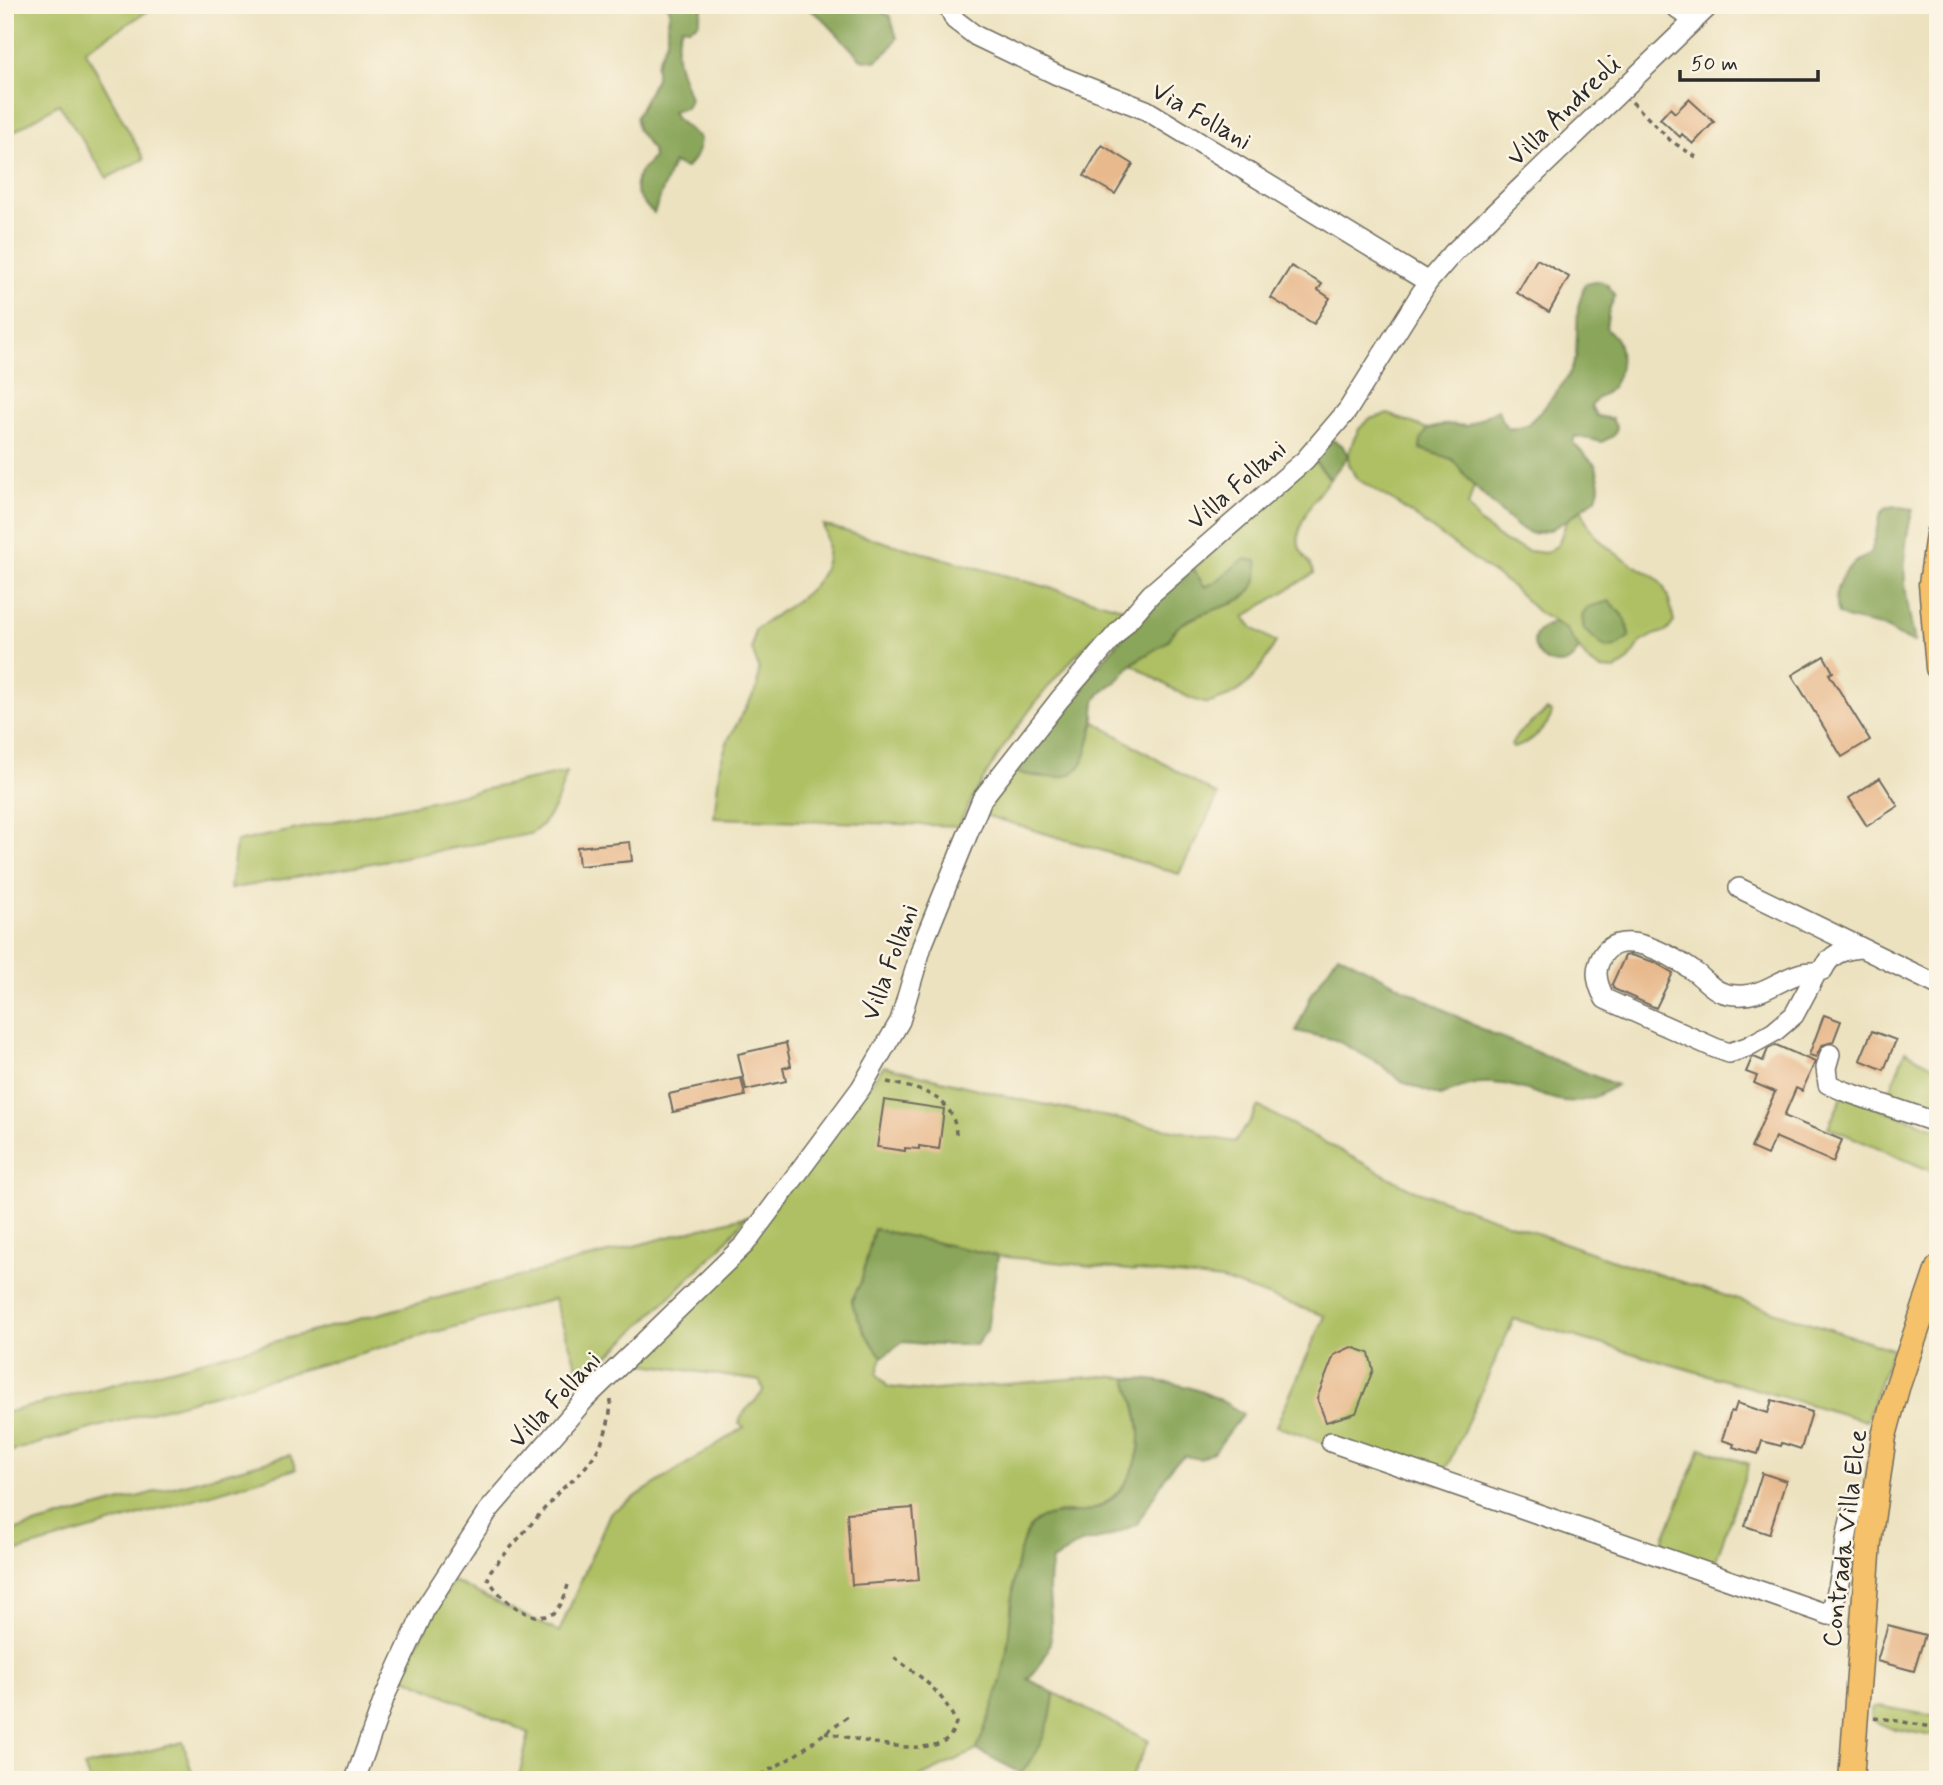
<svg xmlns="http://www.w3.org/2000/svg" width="1943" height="1785" viewBox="0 0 1943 1785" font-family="Mynerve,sans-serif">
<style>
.green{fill:#aec064;stroke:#6c7648;stroke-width:2}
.forest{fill:#8aa65a;stroke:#5a6842;stroke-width:2}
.building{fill:#e8b98d}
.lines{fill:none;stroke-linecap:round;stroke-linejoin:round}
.minor-casing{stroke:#6f6b5f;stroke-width:22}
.major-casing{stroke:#6f6b5f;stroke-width:27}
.path{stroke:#6f6b5f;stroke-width:3.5;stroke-dasharray:5 5;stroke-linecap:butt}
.minor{stroke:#fff;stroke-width:19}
.major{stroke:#f5c16b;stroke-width:24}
.labels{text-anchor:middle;stroke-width:5;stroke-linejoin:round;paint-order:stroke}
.street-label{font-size:26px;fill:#2b2b2b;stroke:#fcf5e5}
</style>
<rect width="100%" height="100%" fill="#fcf5e5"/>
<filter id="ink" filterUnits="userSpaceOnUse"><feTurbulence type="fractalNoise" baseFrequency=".0143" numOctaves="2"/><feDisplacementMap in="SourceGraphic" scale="14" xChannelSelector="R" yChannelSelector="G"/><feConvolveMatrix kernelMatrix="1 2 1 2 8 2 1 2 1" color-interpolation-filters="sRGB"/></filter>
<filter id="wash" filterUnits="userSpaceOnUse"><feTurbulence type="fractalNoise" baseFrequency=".00686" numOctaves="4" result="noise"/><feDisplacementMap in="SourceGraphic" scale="28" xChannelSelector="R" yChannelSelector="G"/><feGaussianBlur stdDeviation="1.57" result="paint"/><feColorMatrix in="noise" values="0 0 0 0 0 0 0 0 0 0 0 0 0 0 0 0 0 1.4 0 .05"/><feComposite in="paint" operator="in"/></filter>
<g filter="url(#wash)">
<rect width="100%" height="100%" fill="#ece2c0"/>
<path class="green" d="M5,5H158L85,50L144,159L107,178L59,104L5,137Z
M1388,414L1428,429L1421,439L1429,452L1452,459L1474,486L1468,506L1481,524L1505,542L1529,551L1545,553L1558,545L1567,520L1582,510C1589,535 1610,551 1632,564C1643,571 1655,574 1663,586C1669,596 1672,610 1674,622L1667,631L1656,634L1640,643L1628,661L1616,670L1600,669L1588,661L1565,628L1539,613L1511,586L1399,505L1356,478L1349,464L1348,456L1353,441L1359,429L1369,419Z
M1314,460L1330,479C1316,495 1292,528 1300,549C1304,558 1311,563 1314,573L1244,617L1253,628L1276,642C1262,666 1249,691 1221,699C1216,701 1210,704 1205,703C1186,700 1149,674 1132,664L1168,641L1178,626L1210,610L1235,603L1232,568L1221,580L1205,587L1193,569Z
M823,525L1126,609C1057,665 997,747 958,826L714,818L720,764L728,740L757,688L759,669L752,649L755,630C793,600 843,584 823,525Z
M1547,710L1552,713C1548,728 1528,745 1513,748L1511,745L1518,734Z
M1095,722L1218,796L1179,874L981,814L1014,772L1040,777L1083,762Z
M567,772C559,797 553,820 530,834L230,889L236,842Z
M1905,1051L1938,1069V1114L1887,1099Z
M884,1066L1022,1100L1234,1142L1249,1123L1258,1106L1409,1188L1598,1255L1892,1349L1866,1421L1514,1319L1439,1485L1276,1426L1325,1316L1222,1280L998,1256L874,1229L861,1282L851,1302L873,1345L882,1357L877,1374L888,1387L924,1391L1103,1376L1127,1378C1132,1396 1140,1417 1140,1436C1140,1469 1120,1499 1089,1511C1080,1514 1071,1511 1062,1512C1050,1514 1036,1528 1025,1534C1015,1575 1012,1616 1006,1657C1001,1689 988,1719 977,1750L914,1780H518L529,1733L401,1676L422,1634L453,1581L559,1632L610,1513L744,1427L739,1424C741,1409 756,1404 763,1391L760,1381L631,1362L720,1274Z
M1843,1095L1938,1129V1174L1828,1127Z
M747,1216L721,1247L582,1382L554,1299L5,1453V1413Z
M1701,1448L1749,1464L1713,1569L1659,1550Z
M290,1455L296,1469L5,1555V1533Z
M1054,1693L1149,1741L1130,1780H1035L1021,1773C1039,1751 1052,1721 1054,1693Z
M1885,1707L1938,1717V1737L1890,1728L1872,1720L1871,1712L1874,1708Z
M183,1742L194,1780H89L84,1767Z"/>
<path class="forest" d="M667,5H703L698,24L689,28L682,27C669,56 682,71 690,99L686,108L672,111L676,119L699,137C701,151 695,159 686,168L673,163L654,213C640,202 628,187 642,170C646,165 650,162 653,157L652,150L637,129L636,117L656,78V65L667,40V26L670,11Z
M803,5H870L890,16L897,38L889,50L876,61L861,59L822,18Z
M1599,281L1607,284L1615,296L1609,310L1606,327C1609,331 1614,335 1617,340C1623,353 1621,378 1611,388C1603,397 1597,395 1591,407L1597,416L1612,419L1617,429L1613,436L1602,442L1575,436L1573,443L1596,466L1600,484L1596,498L1567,520L1550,530L1532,534L1518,527L1503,514L1474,486L1452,459L1420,449L1421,440L1428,429L1447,424L1467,426L1498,409L1501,419L1508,429L1527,425L1544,408L1568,377L1576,358L1578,307L1585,284Z
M1332,440L1342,445L1348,456L1330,479L1314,460Z
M1895,506L1913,509C1899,559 1904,592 1915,642C1903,640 1899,634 1888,629C1872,621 1853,624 1838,614C1832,597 1838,576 1853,564C1859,559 1867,558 1871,551C1878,537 1875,520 1885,508Z
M1245,559L1257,561C1264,611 1208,603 1179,626C1174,630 1171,638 1166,642C1156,650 1144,655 1134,662C1128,667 1125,673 1120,678C1111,686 1102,689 1096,699C1092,709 1096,716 1093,725C1090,736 1088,751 1083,761C1072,786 1034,776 1014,772L1088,677L1133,625L1193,569L1205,587C1223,579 1229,569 1245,559Z
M1609,601C1620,612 1630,621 1629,637L1615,647L1606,648L1584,630L1582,616L1588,607Z
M1553,622L1565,628L1579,648C1566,682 1521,655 1538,631C1541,628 1548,625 1553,622Z
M1338,954L1483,1030L1616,1085C1563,1122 1545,1086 1492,1083C1473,1081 1457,1089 1440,1096L1402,1082L1382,1065L1336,1040L1296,1031L1312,993Z
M874,1229L998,1256L987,1330L976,1345H936L903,1342L882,1357L865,1333L851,1302L861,1282Z
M1127,1378C1173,1381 1204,1387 1243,1414L1215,1451L1200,1459L1185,1456L1172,1466L1137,1524L1108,1537L1081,1543L1052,1561C1040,1610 1070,1638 1028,1679L1054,1693C1052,1722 1040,1750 1021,1773L977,1750C988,1720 1000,1690 1006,1658C1012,1619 1010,1573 1025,1536C1036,1509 1062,1516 1085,1512C1118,1506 1141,1467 1140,1435C1140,1416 1132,1396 1127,1378Z"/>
<g id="blocks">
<path class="building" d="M1689,99L1714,122L1693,144L1682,134L1680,137L1660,119L1670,108L1675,113Z
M1102,145L1133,164L1115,194L1084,176Z
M1537,259L1569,277L1549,312L1517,293Z
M1291,266L1322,284L1318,290L1330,298L1314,324L1271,298Z
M1824,656L1833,672L1829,674L1870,740L1842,757L1792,675Z
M1880,778L1898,806L1867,826L1849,798Z
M630,842L632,861L579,866L577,847Z
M1630,955L1654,962L1673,973L1656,1008L1614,989L1612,984L1625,956Z
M1824,1015L1841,1021L1833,1042L1822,1045L1816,1057L1809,1055Z
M1872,1031L1896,1040L1884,1070L1860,1060Z
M786,1043L791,1066L783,1068L786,1081L746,1090L738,1054Z
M1776,1045L1815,1062L1802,1091L1796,1088L1784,1116L1842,1140L1833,1162L1775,1137L1767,1155L1751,1148L1775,1092L1754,1083L1757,1076L1746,1072L1752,1058L1754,1057L1763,1061L1768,1049Z
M741,1078L745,1096L673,1112L669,1094Z
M884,1100L944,1109L939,1149L919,1146V1149L905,1148V1151L877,1147Z
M1351,1347L1369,1353L1373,1370L1356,1413L1326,1422L1317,1398L1334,1355Z
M1772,1400L1812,1412L1801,1449L1782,1443L1781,1446L1762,1441L1758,1454L1733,1447L1734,1444L1722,1440L1731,1411L1734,1412L1737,1403L1768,1413Z
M1762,1473L1786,1481L1769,1534L1745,1526Z
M913,1508L919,1580L852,1585L847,1513Z
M1888,1625L1925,1635L1914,1671L1877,1661Z"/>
</g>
</g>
<g filter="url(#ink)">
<use href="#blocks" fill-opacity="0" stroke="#6f6b5f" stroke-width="2"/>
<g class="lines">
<g class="minor-casing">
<path id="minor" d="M948,5L955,20L976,36L1057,75L1146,110L1428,282
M1673,5L1694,21
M1739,888L1938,985
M1817,972L1794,1015L1774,1032L1747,1047L1729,1053L1715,1048L1605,999C1599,988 1594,975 1599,963C1614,920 1673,956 1696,973C1704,979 1712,989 1721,992C1726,994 1733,995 1737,995C1762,997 1779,979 1802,973C1809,971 1816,973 1823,970C1831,953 1843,950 1860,948
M1830,1054L1826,1068L1828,1084L1844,1091L1938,1123
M1331,1442L1829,1615C1845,1578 1842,1540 1855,1502L1874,1494
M355,1780L385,1696L426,1607L488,1511L585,1399L745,1244L861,1088L900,1021L922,946L982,799L1060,699L1151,594L1305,460L1347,411L1428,282L1453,253L1710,5"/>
</g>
<g class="major-casing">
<path id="major" d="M1938,534L1931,584L1938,668
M1851,1780L1869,1542L1884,1436L1897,1388L1938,1268"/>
</g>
<path class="path" d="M1632,102L1671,141L1696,157
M887,1082C919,1089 955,1095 956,1135
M568,1585C565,1594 563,1604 556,1611C535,1630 497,1596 488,1578L491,1570C513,1545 535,1520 556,1495C563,1487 573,1481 580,1473C600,1452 610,1429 611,1400
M1874,1717L1938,1728
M825,1732C852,1738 926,1759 948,1738C952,1735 954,1727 956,1723C942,1690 921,1677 893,1657
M752,1780L794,1756L848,1716"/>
<use href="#minor" class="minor"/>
<use href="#major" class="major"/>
</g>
</g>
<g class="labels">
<g class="street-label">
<text transform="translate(1563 110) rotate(-44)" y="9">Villa Andreoli</text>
<text transform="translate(1202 115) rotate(30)" y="9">Via Follani</text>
<text transform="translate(1236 484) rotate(-41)" y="9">Villa Follani</text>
<text transform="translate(889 962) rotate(-70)" y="9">Villa Follani</text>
<text transform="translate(554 1399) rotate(-47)" y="9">Villa Follani</text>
<text transform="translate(1844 1538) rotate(-83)" y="9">Contrada Villa Elce</text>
</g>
</g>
<rect width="1943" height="1785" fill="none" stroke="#fcf5e5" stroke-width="28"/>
<path d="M1680 70v10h138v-10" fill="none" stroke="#2b2b2b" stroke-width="3.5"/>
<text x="1691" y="70" font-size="21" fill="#2b2b2b" stroke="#fcf5e5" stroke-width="5" paint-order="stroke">50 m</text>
</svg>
